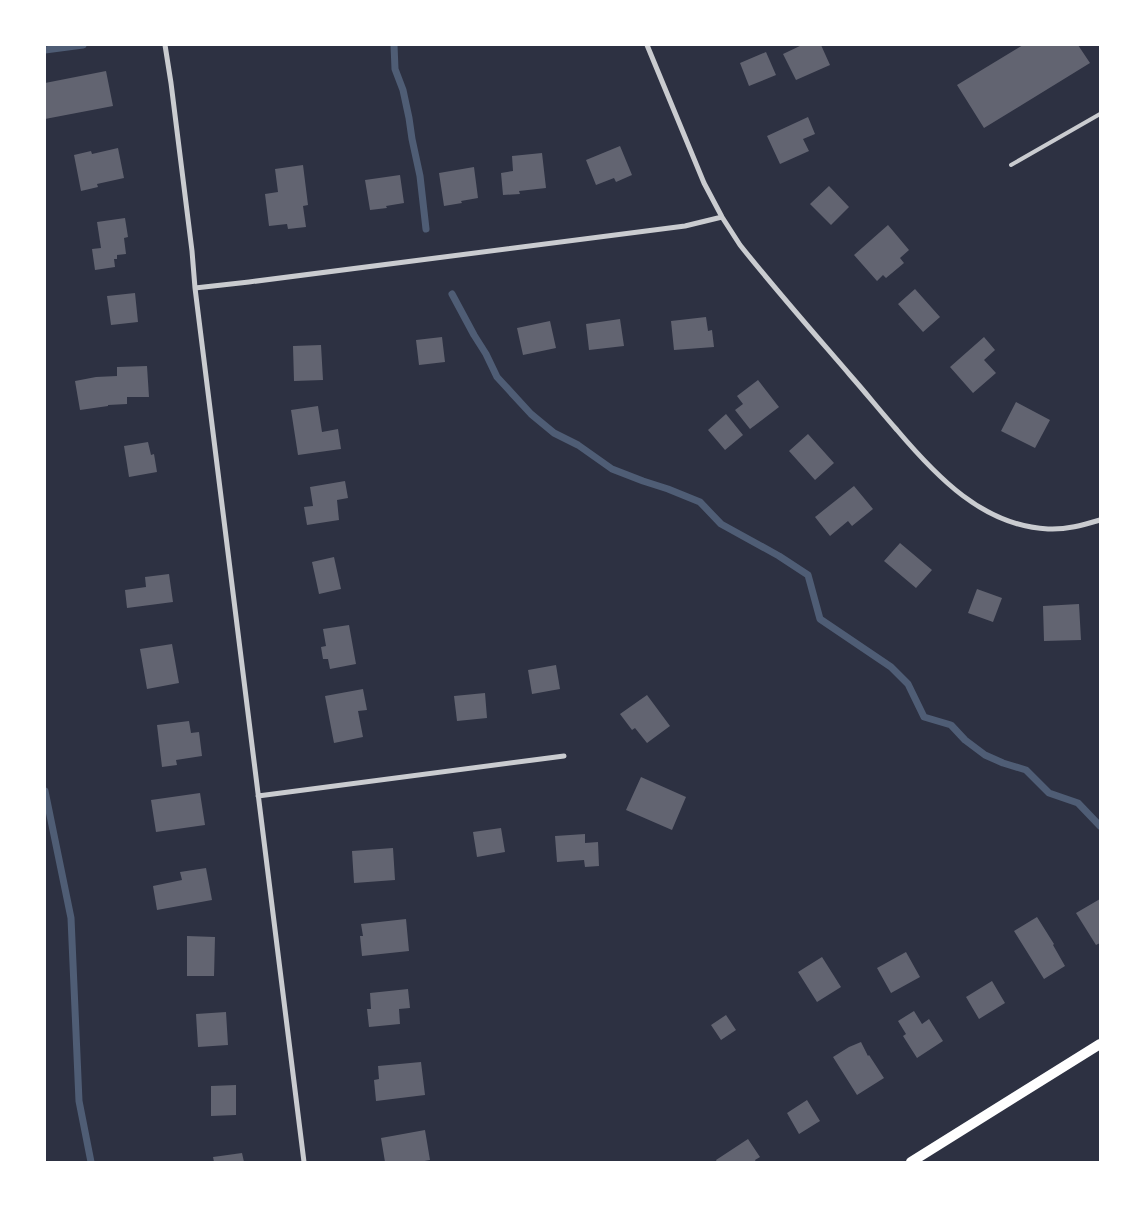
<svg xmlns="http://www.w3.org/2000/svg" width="1145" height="1207" viewBox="0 0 1145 1207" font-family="Merriweather,serif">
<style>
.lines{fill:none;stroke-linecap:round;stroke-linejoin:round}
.stream{stroke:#4f5d75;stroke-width:7}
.building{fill:#626471}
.service{stroke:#caccd0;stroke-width:4}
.minor{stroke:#caccd0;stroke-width:5}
.secondary{stroke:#fff;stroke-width:10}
</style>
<rect width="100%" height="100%" fill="#2d3142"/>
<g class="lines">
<path class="stream" d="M394,45L395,69L403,90L409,118L412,139L420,176L426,229
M45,50L83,45
M452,294L474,335L486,354L497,377L531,414L554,433L578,445L612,469L643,481L668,489L700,502L721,524L779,556L808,575L820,619L891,667L908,684L924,717L951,725L965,740L985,755L1003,763L1026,770L1049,793L1078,803L1100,826
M45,791L71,918L79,1101L91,1162"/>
</g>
<path class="building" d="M802,45H821L830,65L796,80L783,54Z
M1023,45H1078L1090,63L984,128L957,85Z
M766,52L776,75L749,86L740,63Z
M106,71L113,106L45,119V83Z
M808,117L815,134L803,139L809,151L780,164L767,136Z
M620,146L632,175L616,182L614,178L596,185L586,160Z
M118,148L124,178L97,184L98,187L81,191L74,155L91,151L92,154Z
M542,153L546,188L519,191L520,194L503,195L501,173L513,171L512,156Z
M303,165L308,205L303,206L306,227L288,229L287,224L269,226L265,194L278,192L275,169Z
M474,167L478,198L461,201L462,203L444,206L439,173Z
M400,175L404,203L386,206L387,208L370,210L365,180Z
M829,186L849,207L831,225L810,204Z
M125,218L128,237L124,238L126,254L117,255V259H114L115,267L95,270L92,249L101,248L97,222Z
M888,225L909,250L900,258L904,263L886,278L883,275L877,281L854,255Z
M915,289L940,317L923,332L898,304Z
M135,293L138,322L111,325L107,296Z
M706,317L708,331L712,330L714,347L674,350L671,321Z
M620,319L624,346L589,350L586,324Z
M550,321L556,348L523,355L517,328Z
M442,337L445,362L419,365L416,340Z
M984,337L995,350L984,360L996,373L973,393L950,367Z
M321,345L323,380L294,381L293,346Z
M147,366L149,397H127V404L108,405V406L80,410L75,381L96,377L117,376V367Z
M758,380L779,407L750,429L735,410L743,404L737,396Z
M1016,402L1050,420L1035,448L1001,431Z
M318,406L322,432L338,429L341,449L298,455L291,410Z
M726,414L743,435L725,450L708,430Z
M808,434L834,463L815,480L789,451Z
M148,442L151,455L154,454L157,472L129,477L124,446Z
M345,481L348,498L337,500L339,520L307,525L304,507L313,506L310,487Z
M854,486L873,509L852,526L848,521L830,536L815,517Z
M900,543L932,570L916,588L884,561Z
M334,557L341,589L319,594L312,562Z
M169,574L173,602L127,608L125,590L146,587L145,577Z
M977,589L1002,598L993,622L968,613Z
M1079,604L1081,640L1044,641L1043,606Z
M349,625L356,664L330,669L328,659H323L321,647L326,646L323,629Z
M172,644L179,683L147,689L140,649Z
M556,665L560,689L532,694L528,670Z
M363,689L367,710L358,711L363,737L334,743L325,696Z
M485,693L487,718L457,721L454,696Z
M647,695L670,726L647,743L635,728L632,730L620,714Z
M189,721L191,733L199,732L202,756L176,760L177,765L162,767L157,725Z
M641,777L686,797L672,830L626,810Z
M200,793L205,825L156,832L151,800Z
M501,828L505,852L477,857L473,832Z
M585,834V843L598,842L599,866L585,867L584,860L557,862L555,836Z
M393,848L395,880L354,883L352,851Z
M206,868L212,900L157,910L153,886L182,880L180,872Z
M1100,899V943L1096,945L1076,913Z
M1037,917L1054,944L1053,945L1065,966L1044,979L1014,931Z
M406,919L409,951L362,956L360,936H363L361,924Z
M187,936L215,937L214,976H187Z
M906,952L920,977L891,993L877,968Z
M822,957L841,987L817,1002L798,972Z
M992,981L1005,1003L979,1019L966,997Z
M408,989L410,1008L399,1009L400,1024L369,1027L367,1009H371L370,993Z
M914,1011L922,1024L929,1019L943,1041L917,1058L903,1036L906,1034L898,1021Z
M226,1012L228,1045L198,1047L196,1014Z
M726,1015L736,1030L721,1040L711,1025Z
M861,1042L868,1056L869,1055L884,1078L857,1095L833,1057L849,1047Z
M421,1062L425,1095L376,1101L374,1080L379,1079L378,1066Z
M236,1085V1115L211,1116V1086Z
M807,1100L820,1121L799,1134L787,1113Z
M425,1130L430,1160L419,1162H385L381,1138Z
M748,1139L760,1157L755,1160L756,1162H717L716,1160Z
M242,1153L244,1162H214L213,1157Z"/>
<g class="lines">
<path class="service" d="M1011,165L1100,114"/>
<path class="minor" d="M165,45L171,83L192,251L195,288L304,1162
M647,45L704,183L722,217L740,245C775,289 813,332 850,375C866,393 881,412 897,430C936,476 983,526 1048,529C1066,530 1083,525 1100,520
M195,288L249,282L685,226L722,217
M258,796L564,756"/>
<path class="secondary" d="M911,1162L1100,1044"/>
</g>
<rect width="1145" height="1207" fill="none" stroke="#ffffff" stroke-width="92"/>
</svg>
